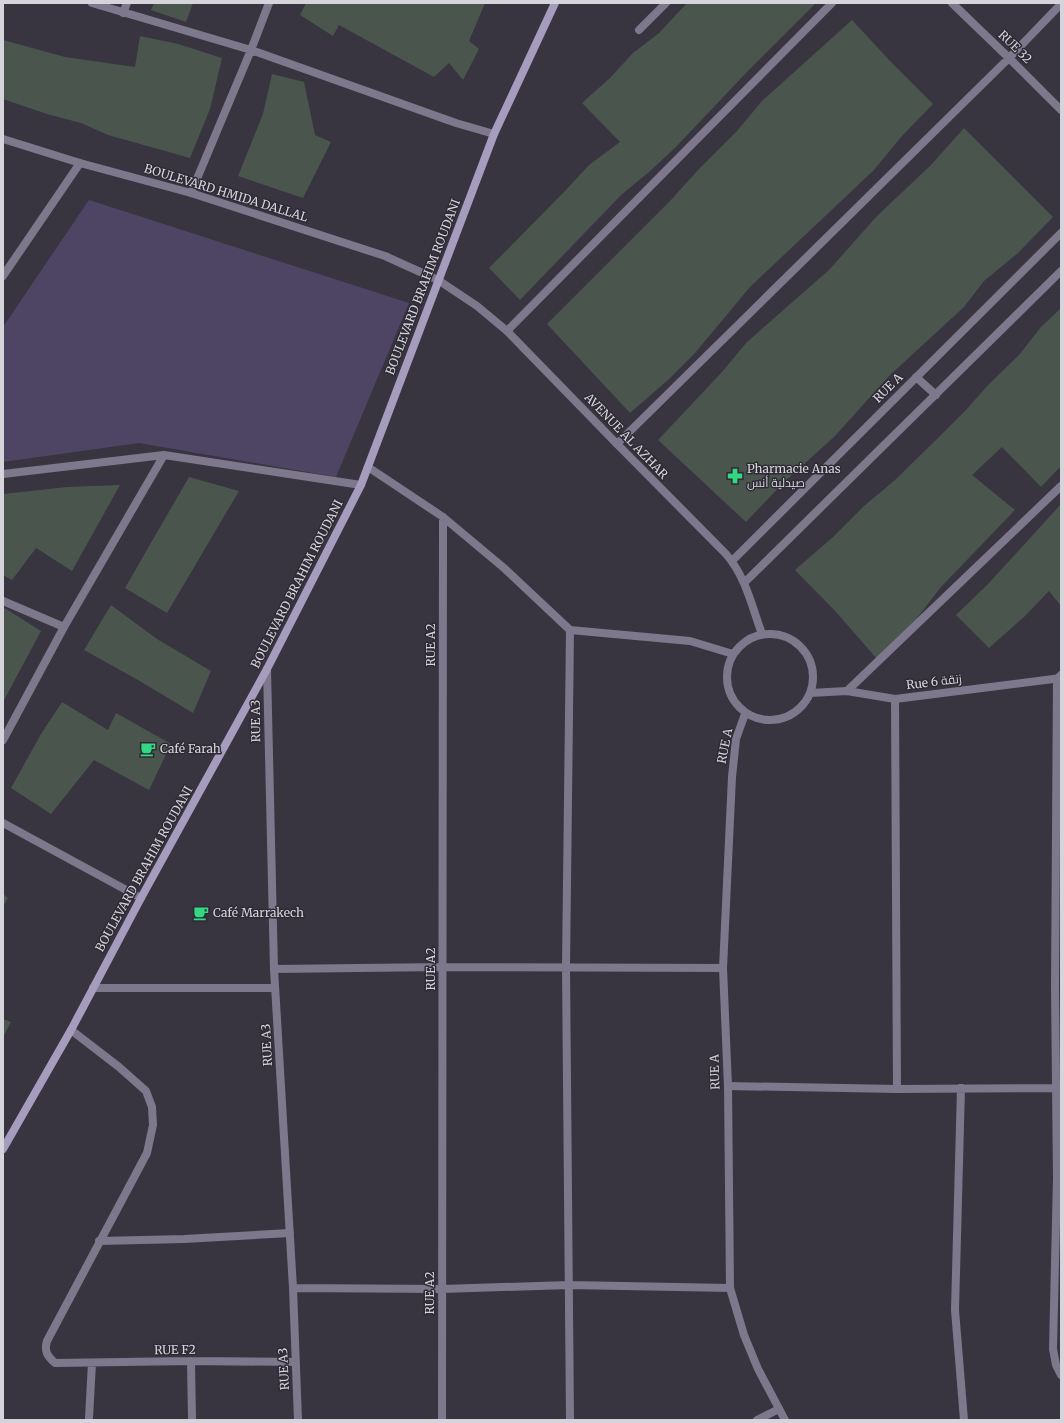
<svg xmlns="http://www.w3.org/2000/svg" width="1064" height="1423" viewBox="0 0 1064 1423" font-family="Merriweather,Cairo,serif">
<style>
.green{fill:#4e4565}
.building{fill:#4a554d}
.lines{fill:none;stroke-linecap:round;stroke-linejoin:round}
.minor{stroke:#7e788d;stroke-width:8}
.tertiary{stroke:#7e788d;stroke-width:8}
.secondary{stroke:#a69dbe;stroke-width:8}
.labels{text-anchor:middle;stroke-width:3;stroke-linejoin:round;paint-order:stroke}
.street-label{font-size:12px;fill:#d6d4db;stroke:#2e2b36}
.poi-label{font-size:12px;fill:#d6d4db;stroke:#2e2b36;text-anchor:start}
</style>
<rect width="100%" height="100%" fill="#383540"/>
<path class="green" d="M89,200L409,303L336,477L139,443L3,462V327Z"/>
<path class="building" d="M154,3H193L186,22L151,10Z
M306,3H485L469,41L479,49L463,80L449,63L434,77L339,25L333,36L300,15Z
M687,3H816L746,73L675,148L649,172L621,195L520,300L489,268L565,191L589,165L620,142L582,103L610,78L633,53L659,33Z
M852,20L891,62L933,104L901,137L874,170L750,287L695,353L668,380L630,413L547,324L670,201L699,169L737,131L762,101Z
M140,36L178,44L222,58L210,109L190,158L108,135L81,123L47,114L3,99V40L65,57L135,67Z
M272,74L304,82L315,135L331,142L303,198L238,176L263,114Z
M964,128L1053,217L1018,253L984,281L964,307L889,376L835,436L783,483L746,522L658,440L722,372L747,342L829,270L877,216L931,165Z
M1061,308V466L1041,487L1002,447L972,475L1015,510L941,587L914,622L877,659L837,613L795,570L833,537L864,506L895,480L937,439L966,410L988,385L1019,355L1041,327Z
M189,477L239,491L167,613L125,588Z
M120,485L72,571L36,548L12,580L3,575V494L67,487Z
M1061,504V606L1049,591L1024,617L989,648L956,615L989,583Z
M111,605L157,639L211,671L193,713L138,680L84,650Z
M3,607L41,631L3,702Z
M62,702L108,730L116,713L171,744L149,790L94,760L51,814L11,788L41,734Z
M3,894L8,898L3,906Z
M3,1019L11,1022L3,1037Z"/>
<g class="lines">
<path class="minor" d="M92,3L251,50L456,123L494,134
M952,3L1009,58L1061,110
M123,13L127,3
M639,30L666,3
M191,193L251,50L269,3
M3,276L80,163
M507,331L832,3
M617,444L1009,58L1061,4
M368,467L443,517L504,568L570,630L690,641L733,654
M3,474L164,455L361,485
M3,601L64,627
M570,630L566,967L570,1420
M267,669L274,969L293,1288L298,1420
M1061,675L1057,679L1055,987L1057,1178H1061
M847,691L1061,486
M895,699L897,1089
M3,740L64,627L164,455
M3,823L141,898
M274,969L443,967L723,968
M93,988H275
M71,1030L119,1067L146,1091L152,1107L153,1125L147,1153L47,1341C44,1351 47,1356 55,1363L191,1361L295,1362
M728,1086L897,1089L1057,1088
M961,1088L955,1310L964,1420
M1057,1178L1053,1349L1056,1365L1061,1375
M99,1241L184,1239L290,1233
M293,1288L442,1289L569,1285L730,1288
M191,1361L192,1420
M89,1418L92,1363
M442,1420L443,517
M757,1420L779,1409"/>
<path class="tertiary" d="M3,139L80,163L191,193L385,256L438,280L477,306L507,331L617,444L726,554C746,577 752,607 762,634
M916,377L936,395
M732,561L1061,233
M744,583L1061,271
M727 677a43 43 0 1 1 86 0a43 43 0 1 1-86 0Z
M810,693L847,691L895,699L1061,678
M745,714L736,739L732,777L723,968L728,1086L730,1288L744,1335L758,1369L785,1420"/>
<path class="secondary" d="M3,1149L71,1030L141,898L267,669L361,485L494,134L555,3"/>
</g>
<defs>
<g id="pharmacy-bare" transform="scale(1.2)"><path d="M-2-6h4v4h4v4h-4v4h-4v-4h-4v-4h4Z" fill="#33d882" stroke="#2e2b36" stroke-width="2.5" paint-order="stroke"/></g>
<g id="cafe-bare" transform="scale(1.2)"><path d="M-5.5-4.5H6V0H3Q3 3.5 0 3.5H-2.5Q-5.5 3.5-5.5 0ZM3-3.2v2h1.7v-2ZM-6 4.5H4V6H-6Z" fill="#33d882" stroke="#2e2b36" stroke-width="2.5" paint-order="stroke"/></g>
</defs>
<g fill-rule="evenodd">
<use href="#pharmacy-bare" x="735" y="476"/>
<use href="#cafe-bare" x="148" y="749"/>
<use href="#cafe-bare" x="201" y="913"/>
</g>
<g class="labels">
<g class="street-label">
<text transform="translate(1015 47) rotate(44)" y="4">RUE 32</text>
<text transform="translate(226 193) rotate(17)" y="4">BOULEVARD HMIDA DALLAL</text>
<text transform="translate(423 287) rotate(-69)" y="4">BOULEVARD BRAHIM ROUDANI</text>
<text transform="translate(888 388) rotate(-45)" y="4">RUE A</text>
<text transform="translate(626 436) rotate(46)" y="4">AVENUE AL AZHAR</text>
<text transform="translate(297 584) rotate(-63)" y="4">BOULEVARD BRAHIM ROUDANI</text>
<text transform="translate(431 645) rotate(-90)" y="4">RUE A2</text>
<text transform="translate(934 682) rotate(-7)" y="4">Rue 6 زنقة</text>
<text transform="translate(256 721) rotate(-91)" y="4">RUE A3</text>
<text transform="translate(725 746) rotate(-79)" y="4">RUE A</text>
<text transform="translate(144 869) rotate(-61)" y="4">BOULEVARD BRAHIM ROUDANI</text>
<text transform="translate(431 969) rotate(-90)" y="4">RUE A2</text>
<text transform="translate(267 1045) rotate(-93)" y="4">RUE A3</text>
<text transform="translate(715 1072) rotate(-92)" y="4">RUE A</text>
<text transform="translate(430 1293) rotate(-90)" y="4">RUE A2</text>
<text transform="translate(175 1350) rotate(-1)" y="4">RUE F2</text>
<text transform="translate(284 1369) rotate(-93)" y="4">RUE A3</text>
</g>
<g class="poi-label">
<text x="747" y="473">Pharmacie Anas<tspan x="747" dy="14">صيدلية أنس</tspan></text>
<text x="160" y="753">Café Farah</text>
<text x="213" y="917">Café Marrakech</text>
</g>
</g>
<rect width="1064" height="1423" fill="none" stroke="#d6d4db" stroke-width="8"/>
</svg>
